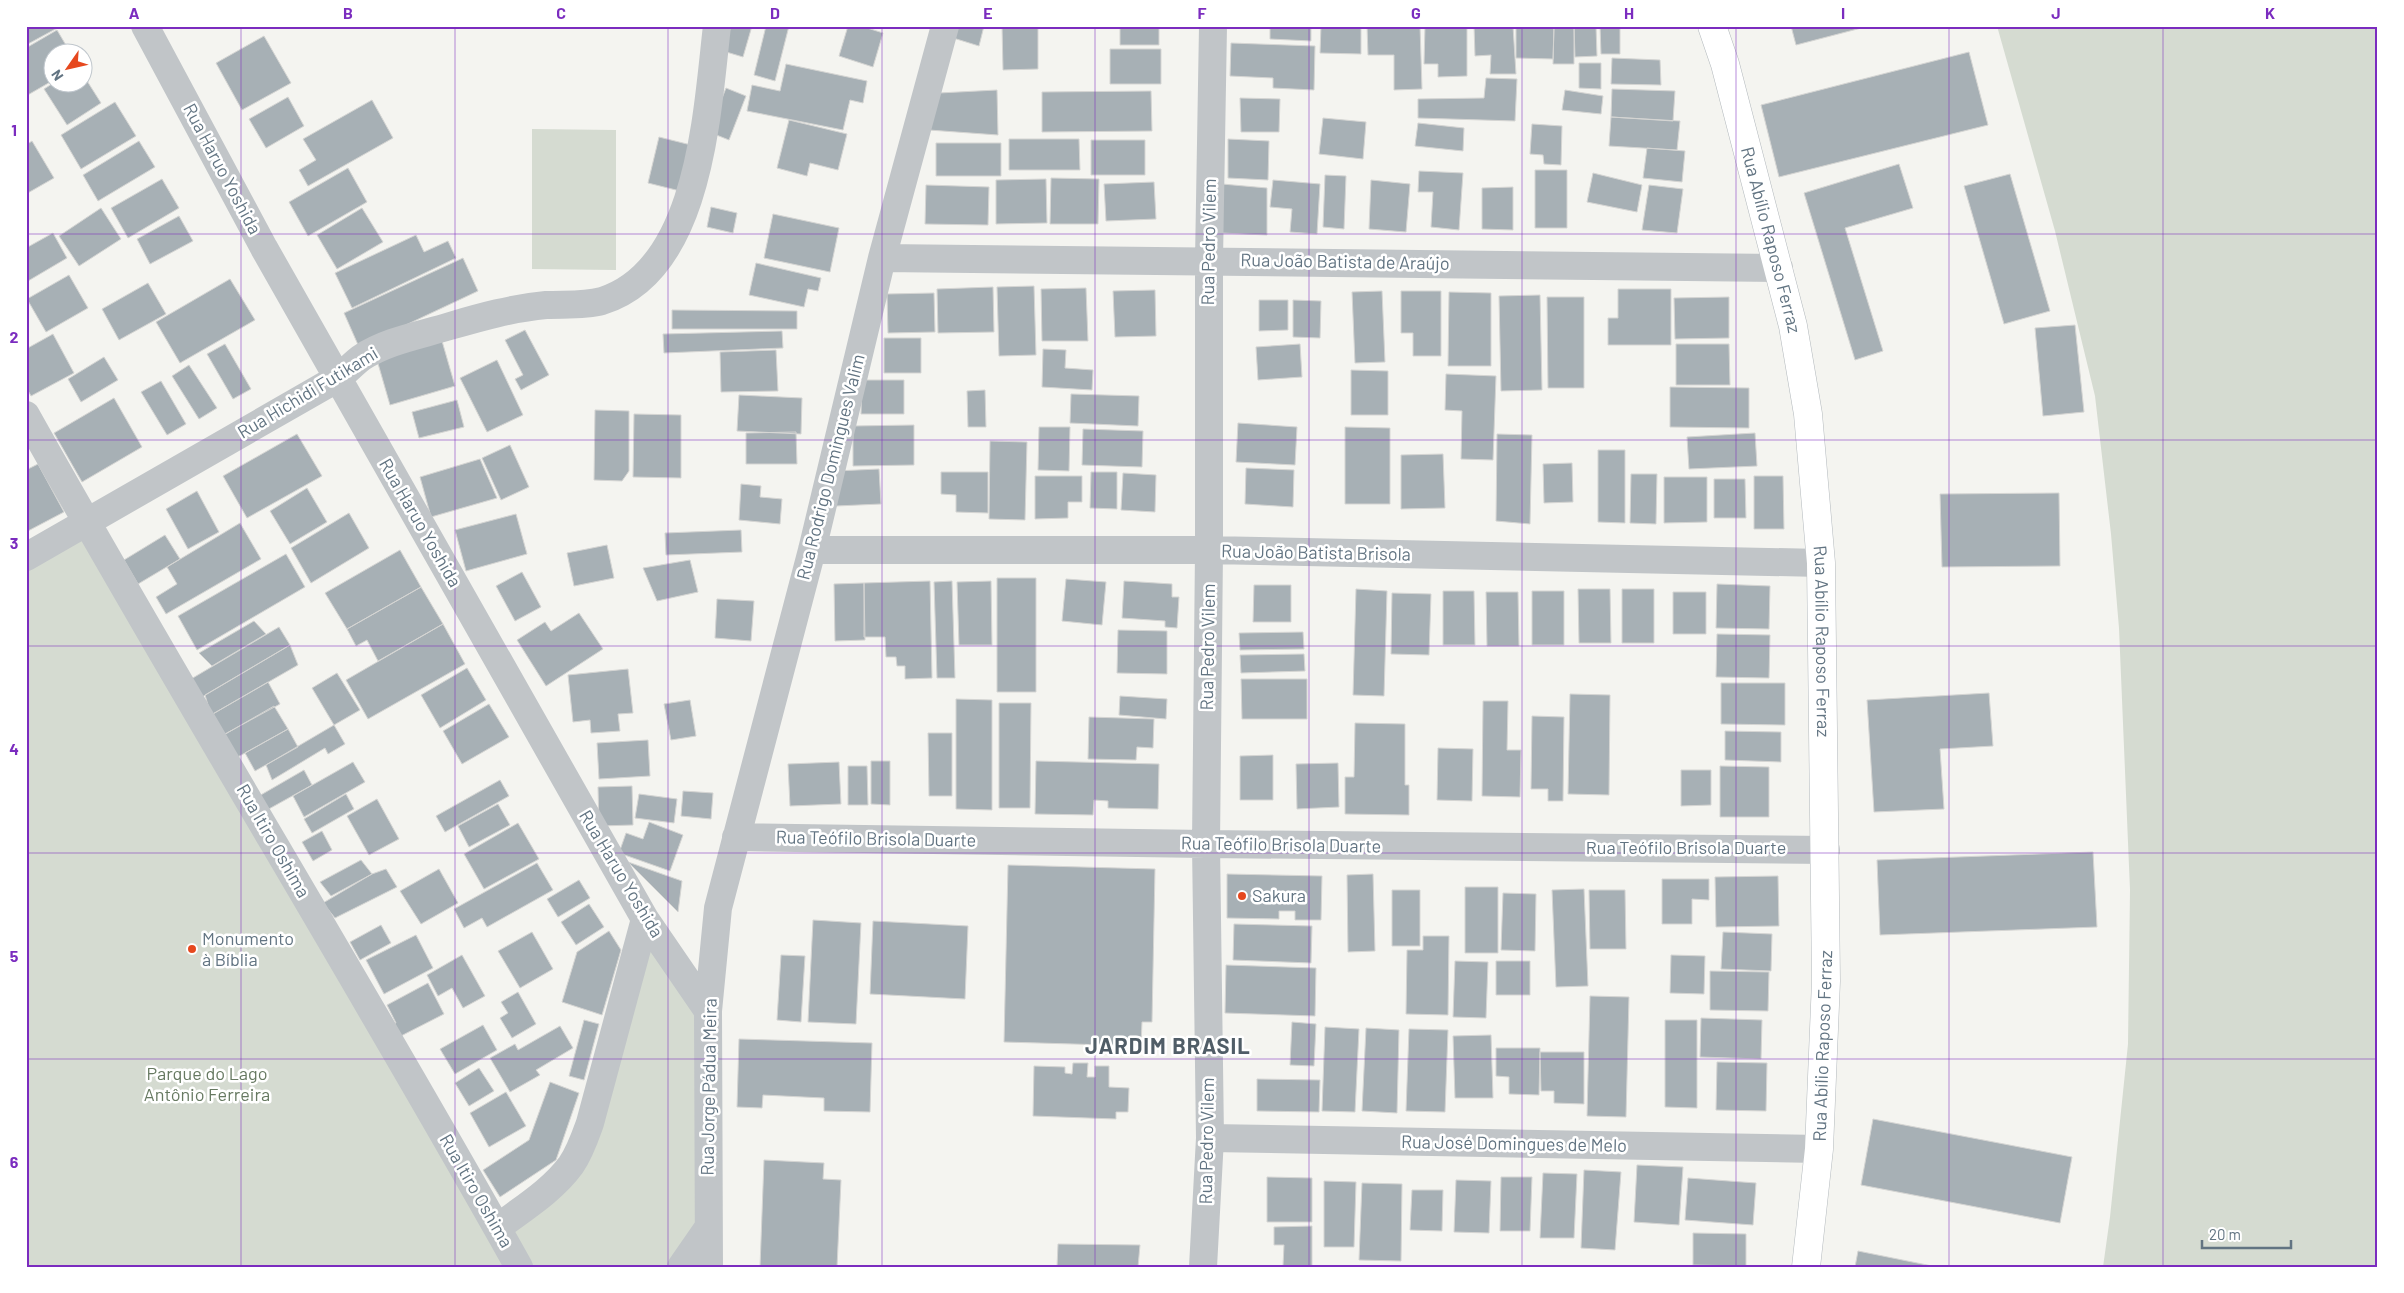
<svg xmlns="http://www.w3.org/2000/svg" width="2404" height="1293" viewBox="0 0 2404 1293" font-family="Barlow,sans-serif">
<style>
.green{fill:#d5dbd1}
.building{fill:#a7b0b5;stroke:#d5d5d3}
.lines{fill:none;stroke-linecap:round;stroke-linejoin:round}
.secondary-casing{stroke:#b3b9bd;stroke-width:29}
.street{stroke:#c1c5c8;stroke-width:28}
.secondary{stroke:#fff;stroke-width:28}
.grid{fill:none;stroke:#7b2cbf;stroke-width:1;stroke-opacity:0.55}
.poi-dot{fill:#e6481e;stroke:#fff;stroke-width:2}
.labels{text-anchor:middle;stroke-width:5;stroke-linejoin:round;paint-order:stroke}
.street-label{font-size:18px;fill:#627482;stroke:#fff}
.poi-label{font-size:18px;fill:#627482;stroke:#fff;text-anchor:start}
.park-label{font-size:18px;fill:#667961;stroke:#fff}
.district-label{font-size:22px;font-weight:bold;letter-spacing:1px;fill:#505d67;stroke:#fff}
.neatline{fill:none;stroke:#7b2cbf;stroke-width:2}
.grid-label{font-size:16px;text-anchor:middle;font-weight:bold;fill:#7b2cbf}
</style>
<rect width="100%" height="100%" fill="#f4f4f0"/>
<path class="green" d="M1997,26H2378V1267H2103L2110,1217L2128,1044L2130,890L2119,628L2111,534L2095,396L2055,231Z
M532,129L616,130V270L532,269Z
M92,532L523,1267H26V568Z
M647,929L708,1011L705,1215L677,1267H526L502,1225L556,1184Z"/>
<path class="building" d="M26,26H61L26,45Z
M731,26H752L743,57L723,51Z
M766,26H789L775,81L754,75Z
M848,26H861L883,33L873,67L839,56Z
M953,26H984L979,46L950,37Z
M1002,26H1038V69L1003,70Z
M1120,26H1159V45H1120Z
M1270,26H1311V41L1270,39Z
M1321,26H1361V54L1320,53Z
M1367,26H1420L1422,89L1394,90V55H1368Z
M1425,26H1467V76L1438,77V64H1424Z
M1474,26H1513L1516,74H1490L1491,55L1475,56Z
M1516,26H1554L1553,59L1516,58Z
M1554,26H1574V64H1553Z
M1574,26H1596L1597,56L1575,57Z
M1600,26H1620V54H1601Z
M1791,26H1869L1796,45Z
M57,30L70,52H52V81L26,96V48Z
M264,36L291,83L242,110L216,63Z
M1231,43L1315,46L1314,90L1273,88V78L1230,76Z
M1110,49H1161V84H1110Z
M1969,52L1988,125L1779,177L1761,105Z
M1612,58L1660,60L1661,85L1611,84Z
M1579,63H1601V89L1579,88Z
M786,64L867,81L863,103L850,100L843,130L747,111L752,85L780,91Z
M82,73L101,103L67,125L44,89L55,82H82Z
M1486,78L1517,79L1515,121L1418,118V99L1484,98Z
M726,88L746,96L729,140L709,132Z
M1612,89L1675,91L1673,121L1611,117Z
M997,90L998,135L929,130L939,93Z
M1565,90L1603,96L1601,114L1562,110Z
M1151,91L1152,131L1042,132V92Z
M288,97L304,126L266,148L249,119Z
M1240,98L1280,99L1279,132H1241Z
M372,100L393,138L308,186L299,170L316,160L303,139Z
M115,102L136,136L81,169L61,135Z
M1611,117L1680,121L1677,150L1609,146Z
M1323,118L1366,122L1363,159L1319,154Z
M789,120L847,134L838,170L810,163L807,176L777,168Z
M1418,123L1464,128L1463,151L1415,146Z
M1532,124L1562,126L1561,165L1544,164L1543,155L1530,154Z
M659,137L691,145L680,191L648,183Z
M1009,139H1079L1080,170H1009Z
M1228,139L1269,141L1268,180L1228,178Z
M1091,140H1145V175H1091Z
M32,141L54,178L26,194V145Z
M139,141L155,167L98,201L83,175Z
M936,143H1001V176H936Z
M1647,148L1685,151L1682,182L1643,178Z
M1899,164L1913,208L1845,228L1883,351L1855,360L1804,193Z
M348,168L367,202L308,236L289,202Z
M1535,170H1567V228H1535Z
M1419,171L1463,173L1459,230L1431,227L1433,192H1418Z
M1593,173L1642,185L1637,212L1587,202Z
M2010,174L2050,311L2004,324L1964,186Z
M1325,175L1346,176L1344,229L1323,227Z
M1051,178L1099,179L1098,224H1050Z
M162,179L179,208L128,238L111,208Z
M1046,179L1047,223L996,224V180Z
M1273,180L1320,184L1317,234L1290,232L1292,209L1270,207Z
M1371,180L1410,184L1406,232L1369,229Z
M1154,182L1156,219L1106,221L1104,184Z
M1222,184L1267,188V235L1221,233Z
M926,185L989,187L988,225L925,224Z
M1649,185L1683,189L1677,233L1642,230Z
M1513,187V230L1482,229V188Z
M711,207L737,213L733,233L707,227Z
M101,208L121,239L79,266L59,236Z
M362,208L383,242L337,269L317,235Z
M773,214L839,228L830,272L764,258Z
M179,216L193,241L150,264L137,239Z
M53,233L67,258L28,281L26,248Z
M416,235L424,252L448,241L456,258L352,308L335,273Z
M463,258L478,291L359,347L344,313Z
M756,263L821,278L818,291L808,289L804,307L749,295Z
M69,275L88,308L46,332L27,299Z
M230,279L255,320L180,363L156,322Z
M148,283L166,314L119,340L102,309Z
M1034,286L1036,355L999,356L997,287Z
M993,287L994,332L938,333L937,289Z
M1086,288L1088,341H1042L1041,289Z
M1618,289H1671V345H1608V318H1618Z
M1155,290L1156,336L1115,337L1113,291Z
M1382,291L1385,362L1355,363L1352,292Z
M1401,291H1441V356H1413V333H1401Z
M1449,292L1491,293V366H1448Z
M934,293L935,332L888,333L887,294Z
M1540,295L1542,390L1501,391L1499,296Z
M1547,297H1584V388H1548Z
M1729,297V338L1675,339L1674,298Z
M1259,300H1288V330L1259,331Z
M1293,300L1321,301L1320,338L1293,337Z
M672,310L797,311V329H672Z
M2075,325L2084,412L2043,416L2035,328Z
M525,330L549,375L521,390L515,379L523,375L505,340Z
M782,331L783,348L664,353L663,334Z
M53,334L74,373L31,396L26,387V349Z
M884,338H921V373H884Z
M442,341L455,386L390,405L377,360Z
M225,344L251,389L233,399L207,354Z
M1300,344L1302,377L1258,380L1256,347Z
M1676,344H1729L1730,385H1676Z
M1043,349L1066,350L1065,368L1093,370L1092,390L1042,387Z
M776,350L778,391L721,392L720,352Z
M104,357L118,380L81,402L68,379Z
M497,360L523,415L487,432L460,378Z
M189,365L217,408L199,419L172,376Z
M1351,370L1388,371V415H1351Z
M1446,374L1496,376L1493,460L1461,459L1462,411L1445,410Z
M862,380H904V414H861Z
M161,381L186,424L167,435L141,392Z
M1670,387L1749,388V428L1670,427Z
M985,390L986,427H968L967,391Z
M1071,394L1139,396L1138,426L1070,423Z
M739,395L802,398L801,434L737,431Z
M114,398L142,447L82,482L54,433Z
M457,400L464,427L419,438L412,412Z
M595,410L629,411V471L622,481L594,480Z
M634,414L681,415V478L633,477Z
M1238,423L1297,427L1295,465L1236,462Z
M914,425V465L853,466V426Z
M1039,427H1070L1069,471L1038,470Z
M1345,427L1390,428V504H1345Z
M1083,429L1143,431L1142,467L1082,465Z
M796,432L797,464H746V433Z
M1755,433L1757,466L1689,469L1687,437Z
M297,434L322,476L247,518L223,476Z
M1497,434L1532,435L1530,524L1496,521Z
M990,441L1027,442L1025,520L989,519Z
M510,445L529,487L501,500L482,458Z
M1598,450H1625V523L1598,522Z
M1443,454L1445,508L1401,509V455Z
M480,459L497,498L431,517L420,477Z
M1572,463L1573,502L1544,503L1543,464Z
M38,464L64,512L26,532V470Z
M1246,468L1294,470L1293,507L1245,504Z
M879,469L881,504L836,506L835,471Z
M941,472H988V513L956,512V495L941,494Z
M1091,472H1117V509L1090,508Z
M1123,473L1156,475L1155,512L1121,510Z
M1631,474H1657L1656,524L1630,523Z
M1035,476H1082V502H1068V518L1035,519Z
M1754,476H1783L1784,529H1754Z
M1664,477H1707V522L1664,523Z
M1714,479H1745L1746,518H1714Z
M741,484L761,486L760,497L782,499L780,524L739,520Z
M307,488L327,522L290,544L270,511Z
M197,491L219,532L188,549L166,509Z
M2059,493L2060,566L1942,567L1940,494Z
M349,513L369,548L311,583L291,548Z
M516,514L527,554L466,571L455,530Z
M240,523L261,559L166,614L156,597L177,584L167,567Z
M741,530L742,552L666,555L665,533Z
M165,535L180,559L138,584L124,560Z
M607,545L614,578L574,586L567,553Z
M400,550L421,587L347,629L325,593Z
M286,554L305,587L197,650L178,616Z
M690,560L698,592L657,601L643,568Z
M522,572L541,607L515,621L496,586Z
M997,578H1036V692H997Z
M1066,579L1106,582L1102,625L1062,621Z
M930,581L932,678L905,679V666H897L896,657H886L885,637H864V583Z
M952,581L955,678H937L934,582Z
M991,581L992,645H959L957,582Z
M1124,581L1172,584V597H1179L1177,628L1165,627V621L1122,618Z
M864,583L865,640L835,641L834,584Z
M1717,584L1770,586L1769,629L1716,628Z
M1254,585H1291V622H1253Z
M421,587L443,624L378,661L367,640L356,646L347,629Z
M1356,589L1387,591L1384,696L1353,695Z
M1578,589H1610L1611,643H1579Z
M1622,589H1654V643H1622Z
M1443,591H1474L1475,645H1443Z
M1532,591H1564V645H1532Z
M1486,592H1518L1519,646H1487Z
M1673,592H1706V634H1673Z
M1392,593L1431,594L1429,655L1391,654Z
M717,599L754,601L751,641L715,638Z
M579,613L603,649L546,686L517,640L545,622L551,631Z
M254,621L266,634L212,666L199,653Z
M443,624L465,664L368,719L346,680Z
M279,627L290,645L197,700L186,682Z
M1118,630L1167,631V674L1117,673Z
M1303,632L1304,649L1240,650L1239,633Z
M1717,634L1770,635L1769,678L1716,677Z
M290,645L298,665L211,715L205,695Z
M1304,654L1305,671L1241,673L1240,655Z
M467,668L486,700L440,728L421,695Z
M628,669L633,713L618,714L620,731L591,733L590,720L573,722L568,675Z
M337,673L360,710L334,725L312,688Z
M1241,679H1307V719H1242Z
M268,682L280,704L225,734L211,715Z
M1721,683H1785V725L1721,724Z
M1989,693L1993,746L1940,749L1944,809L1874,812L1867,700Z
M1570,694L1610,695L1609,795L1568,794Z
M1120,696L1167,699L1166,719L1119,715Z
M956,699L992,700V810L956,809Z
M690,700L696,736L671,740L664,704Z
M1483,701H1508L1507,750H1521L1520,797L1482,796Z
M999,703H1031L1030,808H999Z
M489,704L509,737L462,764L443,731Z
M274,706L288,729L236,758L222,736Z
M1532,716L1564,717L1563,801H1548V789H1531Z
M1089,717L1154,719L1153,748L1137,747L1136,760L1088,759Z
M1355,723L1405,724V785H1409V815L1345,814V777H1354Z
M334,725L345,744L328,754L325,748L272,780L266,765Z
M288,729L298,747L255,771L245,753Z
M1725,731L1781,732V762L1725,760Z
M928,733H952V796H929Z
M648,740L650,776L599,779L597,743Z
M1438,748L1473,749L1472,801L1437,800Z
M1273,755V800H1240V756Z
M871,761H890V805L871,804Z
M1036,761L1159,764L1158,809L1108,808V801L1094,800L1093,815L1035,814Z
M353,762L365,782L304,817L293,796Z
M839,762L841,804L790,806L788,764Z
M1338,763L1339,807L1297,809L1296,764Z
M848,766H867L868,805H848Z
M1720,766L1769,767V817H1720Z
M304,770L312,785L267,810L259,796Z
M1681,770H1711V805L1681,806Z
M500,780L509,796L445,832L436,816Z
M632,786L633,825L599,826L598,787Z
M683,791L713,793L711,819L681,816Z
M346,794L354,809L312,833L304,819Z
M639,794L677,799L674,823L635,818Z
M377,799L399,839L369,855L347,816Z
M498,804L510,825L469,847L458,826Z
M649,822L683,835L670,871L619,853L626,833L643,839Z
M518,823L539,859L484,889L464,854Z
M322,831L332,850L313,861L302,842Z
M2093,852L2097,927L1880,935L1877,860Z
M361,860L372,874L331,896L320,882Z
M628,862L682,881L678,912Z
M537,863L553,890L487,927L482,918L464,928L454,909Z
M1008,865L1155,869L1152,1022H1142L1141,1046L1004,1042Z
M386,869L397,887L335,918L323,903L372,874Z
M439,869L458,903L421,924L400,891Z
M1227,874L1322,876L1321,920H1295V911H1279V919L1227,918Z
M1373,874L1375,951L1348,952L1347,875Z
M1778,876L1779,926L1716,927L1715,877Z
M1662,879H1709V900L1692,899V924H1662Z
M579,880L590,898L558,917L547,899Z
M1465,887H1498V953H1465Z
M1584,889L1588,986L1556,987L1552,890Z
M1392,890H1420V946H1392Z
M1589,890H1625L1626,949H1590Z
M1503,893L1536,894L1535,951L1501,950Z
M589,904L604,927L576,945L561,922Z
M813,920L861,923L856,1024L808,1022Z
M873,921L968,926L965,999L870,994Z
M1234,924L1312,926L1311,963L1233,960Z
M381,925L391,943L360,960L350,942Z
M609,931L621,950L602,1015L562,1002L577,952Z
M532,932L553,969L520,988L498,951Z
M1723,932L1772,934L1771,971L1721,969Z
M416,935L433,968L384,994L366,960Z
M1423,936H1449L1448,1015L1406,1014L1407,950H1423Z
M462,955L485,996L463,1008L452,988L438,996L427,975Z
M781,955L805,956L801,1022L777,1020Z
M1671,955L1705,956L1704,994L1670,993Z
M1455,961L1488,962L1486,1018L1453,1017Z
M1496,961H1530V995H1496Z
M1226,965L1316,968L1315,1016L1225,1013Z
M1710,971L1769,972L1768,1011L1710,1010Z
M428,983L444,1014L395,1039L389,1027L396,1023L387,1005Z
M518,992L536,1024L512,1038L500,1018L508,1013L501,1002Z
M1590,996L1629,997L1626,1117L1587,1116Z
M1701,1018L1762,1020L1761,1059L1700,1057Z
M584,1020L599,1024L584,1080L569,1076Z
M1665,1020H1697V1108L1665,1107Z
M1292,1022L1316,1024L1314,1066L1290,1065Z
M483,1025L497,1050L455,1074L440,1049Z
M560,1026L573,1048L536,1070L540,1075L510,1092L490,1058L515,1044L518,1050Z
M1325,1027L1359,1029L1355,1112L1322,1111Z
M1366,1028L1399,1030L1397,1113L1362,1111Z
M1409,1029L1448,1030L1445,1112L1406,1111Z
M1491,1035L1493,1098H1455L1453,1036Z
M739,1039L872,1043L870,1112L824,1111V1098L763,1095L762,1108L737,1107Z
M1496,1048H1540L1539,1095L1509,1094V1077L1496,1076Z
M1540,1052H1584V1104L1554,1103V1091H1541Z
M1717,1062L1767,1063L1766,1111L1716,1110Z
M1073,1063H1088L1087,1077H1095V1066H1109V1087L1129,1088L1128,1112H1116V1119L1033,1116L1034,1066L1065,1067V1073L1072,1074Z
M479,1068L494,1091L469,1106L455,1083Z
M1257,1079L1320,1080L1319,1112L1257,1111Z
M550,1082L579,1093L556,1160L500,1197L483,1170L529,1140Z
M506,1092L526,1126L489,1147L470,1113Z
M1873,1119L2072,1157L2060,1223L1861,1185Z
M764,1160L824,1163L823,1179L841,1180L837,1267H760Z
M1637,1165L1683,1167L1679,1225L1634,1222Z
M1584,1170L1621,1172L1615,1250L1581,1248Z
M1543,1173L1577,1174L1574,1238H1540Z
M1267,1177L1312,1178V1222H1267Z
M1501,1177H1532L1530,1231H1500Z
M1688,1178L1756,1183L1753,1225L1685,1220Z
M1456,1180L1491,1181L1489,1233L1454,1232Z
M1324,1181L1356,1182L1354,1247H1324Z
M1362,1183L1402,1184L1401,1261L1359,1260Z
M1412,1190H1443L1442,1231L1410,1230Z
M1312,1226V1266H1283L1284,1245H1274V1227Z
M1693,1233L1746,1234V1266L1693,1265Z
M1058,1244L1140,1245L1138,1267H1057Z
M1858,1251L1937,1267H1855Z"/>
<g class="lines">
<g class="secondary-casing">
<g id="secondary">
<path id="s1" d="M1712,26L1725,64L1793,326L1808,414L1821,563L1826,981L1819,1149L1806,1267"/>
</g>
</g>
<path class="street" d="M145,26L264,248L645,919L708,1011
M882,258L1779,268
M26,415C186,701 359,981 519,1267
M812,550H1209L1821,563
M26,557L338,378C346,372 353,364 361,358C386,341 421,335 450,326C481,317 513,308 546,305C564,304 584,306 602,301C701,270 707,110 717,26
M736,837L1206,844L1826,850
M1210,1138L1819,1149
M497,1228C522,1209 552,1191 571,1165C580,1152 585,1137 590,1123L645,919
M681,1267L708,1228
M709,1267L708,1011L718,908L812,550L882,258L945,26
M1203,1267L1210,1138L1206,844L1209,550V260L1213,26"/>
<use href="#secondary" class="secondary"/>
</g>
<path class="grid" d="M241,26V1267M455,26V1267M668,26V1267M882,26V1267M1095,26V1267M1309,26V1267M1522,26V1267M1736,26V1267M1949,26V1267M2163,26V1267M26,234H2378M26,440H2378M26,646H2378M26,853H2378M26,1059H2378"/>
<g class="poi-dot">
<circle cx="1242" cy="896" r="5"/>
<circle cx="192" cy="949" r="5"/>
</g>
<g class="labels">
<g class="street-label">
<text transform="translate(222 169) rotate(62)" y="6">Rua Haruo Yoshida</text>
<text dy="6" stroke="none"><textPath href="#s1" startOffset="222">Rua Abílio Raposo Ferraz</textPath></text>
<text transform="translate(1209 242) rotate(-89)" y="6">Rua Pedro Vilem</text>
<text transform="translate(1345 262) rotate(1)" y="6">Rua João Batista de Araújo</text>
<text transform="translate(308 393) rotate(-31)" y="6">Rua Hichidi Futikami</text>
<text transform="translate(831 467) rotate(-76)" y="6">Rua Rodrigo Domingues Valim</text>
<text transform="translate(420 523) rotate(60)" y="6">Rua Haruo Yoshida</text>
<text transform="translate(1316 553) rotate(1)" y="6">Rua João Batista Brisola</text>
<text dy="6" stroke="none"><textPath href="#s1" startOffset="628">Rua Abílio Raposo Ferraz</textPath></text>
<text transform="translate(1208 647) rotate(-89)" y="6">Rua Pedro Vilem</text>
<text transform="translate(876 839) rotate(1)" y="6">Rua Teófilo Brisola Duarte</text>
<text transform="translate(273 841) rotate(60)" y="6">Rua Itiro Oshima</text>
<text transform="translate(1281 845) rotate(1)" y="6">Rua Teófilo Brisola Duarte</text>
<text x="1686" y="854">Rua Teófilo Brisola Duarte</text>
<text transform="translate(621 874) rotate(59)" y="6">Rua Haruo Yoshida</text>
<text transform="translate(1823 1046) rotate(-88)" y="6">Rua Abílio Raposo Ferraz</text>
<text transform="translate(709 1087) rotate(-89)" y="6">Rua Jorge Pádua Meira</text>
<text transform="translate(1207 1141) rotate(-89)" y="6">Rua Pedro Vilem</text>
<text transform="translate(1514 1144) rotate(1)" y="6">Rua José Domingues de Melo</text>
<text transform="translate(476 1191) rotate(60)" y="6">Rua Itiro Oshima</text>
</g>
<g class="poi-label">
<text x="1252" y="902">Sakura</text>
<text x="202" y="945">Monumento<tspan x="202" dy="21">à Bíblia</tspan></text>
</g>
<g class="park-label">
<text x="207" y="1080">Parque do Lago<tspan x="207" dy="21">Antônio Ferreira</tspan></text>
</g>
<g class="district-label">
<text x="1168" y="1054">JARDIM BRASIL</text>
</g>
</g>
<rect width="2404" height="1293" fill="none" stroke="#ffffff" stroke-width="55"/>
<g transform="translate(68 68) rotate(236)"><circle r="24" fill="#ffffff" stroke="#c0c7cd"/>
<path d="M0-4L9 19L0 12L-9 19Z" fill="#e6481e"/>
<text y="-8" font-size="14" font-weight="bold" text-anchor="middle" fill="#627482">N</text>
</g>
<path d="M2202 1240v8h89v-8" fill="none" stroke="#627482" stroke-width="2.5"/>
<text x="2209" y="1240" font-size="15" fill="#627482" stroke="#ffffff" stroke-width="4" paint-order="stroke">20 m</text>
<rect x="28" y="28" width="2348" height="1238" class="neatline"/>
<g class="grid-label">
<text x="134" y="19">A</text>
<text x="348" y="19">B</text>
<text x="561" y="19">C</text>
<text x="775" y="19">D</text>
<text x="988" y="19">E</text>
<text x="1202" y="19">F</text>
<text x="1416" y="19">G</text>
<text x="1629" y="19">H</text>
<text x="1843" y="19">I</text>
<text x="2056" y="19">J</text>
<text x="2270" y="19">K</text>
<text x="14" y="136">1</text>
<text x="14" y="343">2</text>
<text x="14" y="549">3</text>
<text x="14" y="755">4</text>
<text x="14" y="962">5</text>
<text x="14" y="1168">6</text>
</g>
</svg>
